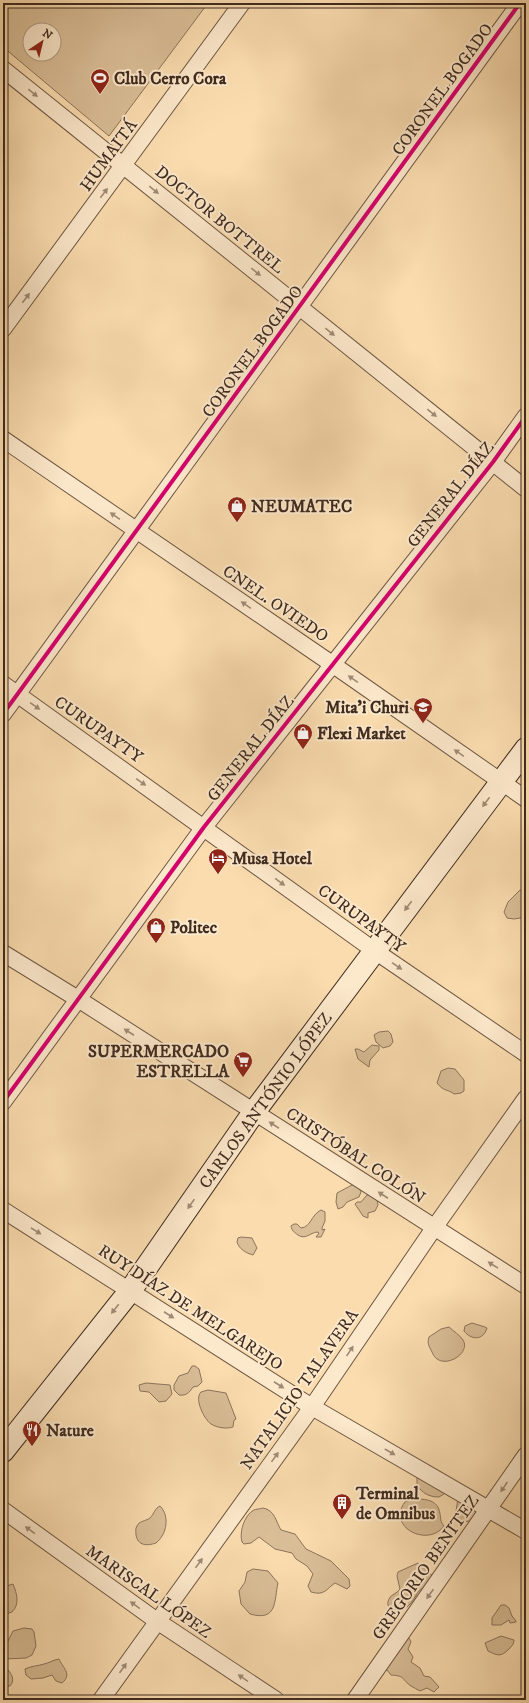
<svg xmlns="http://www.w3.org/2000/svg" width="529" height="1703" viewBox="0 0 529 1703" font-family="'IM FELL DW Pica',serif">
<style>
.green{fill:#dabe97;stroke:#8c745b;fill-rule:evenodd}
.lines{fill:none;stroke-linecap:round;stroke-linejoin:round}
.street-casing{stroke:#6e5743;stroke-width:18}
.secondary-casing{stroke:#3f2b1f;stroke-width:24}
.street{stroke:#fce8cb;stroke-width:16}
.secondary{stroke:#fce8cb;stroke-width:22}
.cycleway-casing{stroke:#fce8cb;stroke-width:6}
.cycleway{stroke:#d6006c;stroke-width:4}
.oneway{fill:#9e8a75}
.labels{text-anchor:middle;stroke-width:4;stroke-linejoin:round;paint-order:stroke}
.poi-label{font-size:17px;font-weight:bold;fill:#3f2b1f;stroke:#fce8cb;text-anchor:start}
.street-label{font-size:17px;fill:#3f2b1f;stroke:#fce8cb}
</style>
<rect width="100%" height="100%" fill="#fadcaf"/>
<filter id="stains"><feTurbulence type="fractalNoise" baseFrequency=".005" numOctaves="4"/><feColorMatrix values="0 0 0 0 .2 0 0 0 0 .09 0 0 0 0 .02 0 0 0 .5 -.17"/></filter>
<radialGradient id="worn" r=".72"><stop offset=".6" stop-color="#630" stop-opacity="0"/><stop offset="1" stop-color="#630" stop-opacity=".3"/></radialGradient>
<path class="green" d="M3,3H208L109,136L3,47ZM30,30H54V54H30Z
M520,890L526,891V917L514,919L507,918L504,912L508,902Z
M388,1031L391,1034L393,1042L390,1046L383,1048L376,1042L374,1035L379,1032Z
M372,1045L379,1046V1050L370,1060L369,1067L358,1059L355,1049H358L364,1052Z
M448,1068L455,1069L464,1080V1091L461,1093L454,1094C448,1089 444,1092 437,1083L441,1071Z
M352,1185L359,1187L361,1192L359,1197L347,1202L343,1207L338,1209L336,1202L337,1193Z
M370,1194L377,1199L378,1205L375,1211L368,1213V1218L363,1216L355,1204L357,1202H361L367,1195Z
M321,1210L325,1212V1221L322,1228V1230L325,1229L321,1237H316L319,1233L317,1232C310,1233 305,1240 298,1235C294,1232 292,1231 291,1226L294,1224H297L301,1228C311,1227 311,1215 321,1210Z
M241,1237L252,1238L257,1248L253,1255C246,1253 239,1249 237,1242L238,1238Z
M472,1323L485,1327L487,1328C483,1341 471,1340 464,1331L465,1326Z
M449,1327C453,1331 460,1335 463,1340C472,1354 440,1373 432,1352C429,1346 427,1344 429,1337L441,1329Z
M192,1366H195L199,1369L202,1382L198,1386L193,1387C189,1393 186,1396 179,1395L174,1390V1385L179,1376L188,1373Z
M146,1383L170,1385L172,1394L166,1401L159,1402L149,1392L140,1391L139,1385Z
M208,1390L226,1393L236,1419L234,1420L233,1427C226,1429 218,1428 211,1424C204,1419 194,1399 201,1392Z
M417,1476L444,1492V1494L439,1497C429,1497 422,1493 417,1485Z
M458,1498L481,1507L471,1521L460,1522L455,1518Z
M413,1499C425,1499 438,1499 440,1514C441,1518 440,1522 444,1526C428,1548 386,1527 405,1502Z
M160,1506C170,1516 167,1534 156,1543C147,1546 138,1546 136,1535C136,1532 135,1529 137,1526C139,1521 146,1521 150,1518C154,1514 155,1508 160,1506Z
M263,1508C275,1510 276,1522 281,1530L295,1534L306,1549L331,1561L349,1579L350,1586L347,1589L335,1583C326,1589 325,1596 311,1592L308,1586L313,1574L307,1566L296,1559L292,1553L275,1549L259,1537L251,1543L244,1544L242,1542C239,1533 244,1515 254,1510C256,1509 260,1509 263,1508Z
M418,1563L434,1577C431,1584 423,1587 418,1592C415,1597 412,1603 407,1607C401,1612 383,1611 389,1599C391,1594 397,1594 400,1589L397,1576L398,1572Z
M253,1569L268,1571L278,1583C274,1600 278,1622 250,1614L241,1604L239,1591L245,1582L247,1572Z
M13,1584C17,1594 20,1604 12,1612L3,1615V1587Z
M501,1605H505L509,1608L512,1616L516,1621V1622L510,1623L509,1620L501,1625H492V1618Z
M24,1628L32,1629L34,1632L36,1646L32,1655L26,1658L5,1659L3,1658V1646L7,1643L13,1631Z
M501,1636L514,1640C514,1644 512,1646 509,1649C501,1657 498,1656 488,1651L485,1643Z
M406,1638H409L411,1642L408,1649L413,1657L411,1662L420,1668L424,1676L430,1677L439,1687L434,1692L427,1688L420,1691C417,1689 414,1688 411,1686C401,1679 406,1676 391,1675L387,1670L381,1671Z
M59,1659C62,1667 73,1674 62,1683L56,1681L52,1675L43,1678L31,1679L26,1675L25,1669C31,1666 38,1666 44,1664C49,1663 53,1660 59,1659Z
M3,1662C6,1670 15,1674 12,1683L10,1686H3Z"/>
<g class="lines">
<g class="street-casing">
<path id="street" d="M3,69L526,489
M3,329L242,3
M3,439L332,664L526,799
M3,684L375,951L526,1054
M3,714L520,3
M3,953L78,999L526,1286
M3,1102L204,827L493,462L526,416
M3,1210L312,1407L526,1531
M3,1510L157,1621L276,1700
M101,1700L312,1407L434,1228L526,1098
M355,1700L526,1455"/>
</g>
<g class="secondary-casing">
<path id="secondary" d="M3,1451L130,1291L254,1112L526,749"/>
</g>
<use href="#street" class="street"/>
<use href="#secondary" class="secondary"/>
<g class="cycleway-casing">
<path id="cycleway" d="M3,714L520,3
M3,1102L204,827L493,462L526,416"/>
</g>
<use href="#cycleway" class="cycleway"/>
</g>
<defs><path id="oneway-solid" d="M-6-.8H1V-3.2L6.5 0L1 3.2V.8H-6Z"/></defs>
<g class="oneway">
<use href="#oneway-solid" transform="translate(33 93) rotate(39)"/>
<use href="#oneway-solid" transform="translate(154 190) rotate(39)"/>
<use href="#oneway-solid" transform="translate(104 193) rotate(-53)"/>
<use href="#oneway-solid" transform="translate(256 272) rotate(39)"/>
<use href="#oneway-solid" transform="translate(26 298) rotate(-53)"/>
<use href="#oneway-solid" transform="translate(330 332) rotate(39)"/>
<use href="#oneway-solid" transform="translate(432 413) rotate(39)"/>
<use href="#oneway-solid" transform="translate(115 516) rotate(-145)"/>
<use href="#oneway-solid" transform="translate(246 605) rotate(-146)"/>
<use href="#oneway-solid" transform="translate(353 679) rotate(-145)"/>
<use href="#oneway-solid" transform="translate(35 706) rotate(35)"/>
<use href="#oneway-solid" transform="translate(459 753) rotate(-145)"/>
<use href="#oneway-solid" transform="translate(141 782) rotate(35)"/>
<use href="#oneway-solid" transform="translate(486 802) rotate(127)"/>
<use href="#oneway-solid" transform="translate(280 882) rotate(36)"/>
<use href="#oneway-solid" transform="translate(408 906) rotate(127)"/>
<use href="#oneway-solid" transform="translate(397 966) rotate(34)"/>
<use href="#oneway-solid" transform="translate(129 1032) rotate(-147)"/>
<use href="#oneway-solid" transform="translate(274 1125) rotate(-147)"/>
<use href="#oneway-solid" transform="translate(383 1195) rotate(-147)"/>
<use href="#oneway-solid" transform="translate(191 1204) rotate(125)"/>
<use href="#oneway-solid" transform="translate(36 1231) rotate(32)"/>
<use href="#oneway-solid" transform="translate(493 1265) rotate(-148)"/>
<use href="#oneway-solid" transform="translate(115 1309) rotate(128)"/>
<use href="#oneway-solid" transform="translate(169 1315) rotate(33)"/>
<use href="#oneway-solid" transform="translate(350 1351) rotate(-56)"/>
<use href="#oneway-solid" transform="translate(279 1385) rotate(33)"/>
<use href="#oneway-solid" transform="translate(390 1452) rotate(30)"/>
<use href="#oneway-solid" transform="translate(275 1457) rotate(-54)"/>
<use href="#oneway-solid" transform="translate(504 1487) rotate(124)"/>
<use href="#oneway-solid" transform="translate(30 1530) rotate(-144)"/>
<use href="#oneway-solid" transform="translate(199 1563) rotate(-54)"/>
<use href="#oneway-solid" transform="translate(430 1594) rotate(125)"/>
<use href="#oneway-solid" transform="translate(135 1605) rotate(-144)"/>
<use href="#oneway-solid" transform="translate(123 1668) rotate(-55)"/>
<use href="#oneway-solid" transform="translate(243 1678) rotate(-146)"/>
</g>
<defs>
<g id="stadium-pin" transform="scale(1)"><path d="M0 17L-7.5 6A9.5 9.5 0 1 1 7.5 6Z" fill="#8f2418" stroke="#fce8cb"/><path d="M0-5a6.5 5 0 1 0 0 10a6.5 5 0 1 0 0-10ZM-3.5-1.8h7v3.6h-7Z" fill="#fff"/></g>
<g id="shop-pin" transform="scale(1)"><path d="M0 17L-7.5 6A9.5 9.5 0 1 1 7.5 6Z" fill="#8f2418" stroke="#fce8cb"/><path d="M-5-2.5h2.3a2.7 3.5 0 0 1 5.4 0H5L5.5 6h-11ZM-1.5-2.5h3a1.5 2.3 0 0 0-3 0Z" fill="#fff"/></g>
<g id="school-pin" transform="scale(1)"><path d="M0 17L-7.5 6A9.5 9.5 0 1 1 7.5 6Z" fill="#8f2418" stroke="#fce8cb"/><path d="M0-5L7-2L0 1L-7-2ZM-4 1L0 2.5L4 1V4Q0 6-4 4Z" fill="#fff"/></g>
<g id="hotel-pin" transform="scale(1)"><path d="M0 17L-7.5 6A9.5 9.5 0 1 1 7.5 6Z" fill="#8f2418" stroke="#fce8cb"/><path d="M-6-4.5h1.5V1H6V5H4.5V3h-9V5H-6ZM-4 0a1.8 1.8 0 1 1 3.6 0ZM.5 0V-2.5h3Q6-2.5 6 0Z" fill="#fff"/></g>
<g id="supermarket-pin" transform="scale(1)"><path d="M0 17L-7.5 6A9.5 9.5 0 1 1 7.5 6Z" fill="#8f2418" stroke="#fce8cb"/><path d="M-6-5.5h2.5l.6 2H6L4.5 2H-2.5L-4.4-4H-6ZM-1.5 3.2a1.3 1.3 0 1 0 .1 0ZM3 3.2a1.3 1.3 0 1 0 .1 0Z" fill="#fff"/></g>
<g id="restaurant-pin" transform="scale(1)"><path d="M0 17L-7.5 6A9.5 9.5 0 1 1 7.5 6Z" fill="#8f2418" stroke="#fce8cb"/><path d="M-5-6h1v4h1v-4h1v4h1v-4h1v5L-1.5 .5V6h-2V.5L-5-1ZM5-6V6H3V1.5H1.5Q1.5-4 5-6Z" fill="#fff"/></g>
<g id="building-pin" transform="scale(1)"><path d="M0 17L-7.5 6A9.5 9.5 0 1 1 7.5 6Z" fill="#8f2418" stroke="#fce8cb"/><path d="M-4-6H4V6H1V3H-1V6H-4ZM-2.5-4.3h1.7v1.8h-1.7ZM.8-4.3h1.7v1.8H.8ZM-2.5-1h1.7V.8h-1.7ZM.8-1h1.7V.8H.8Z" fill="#fff"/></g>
</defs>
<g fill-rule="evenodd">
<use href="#stadium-pin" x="100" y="78"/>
<use href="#shop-pin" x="237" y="506"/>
<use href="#school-pin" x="423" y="707"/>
<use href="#shop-pin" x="303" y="733"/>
<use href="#hotel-pin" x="218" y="858"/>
<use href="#shop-pin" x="156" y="927"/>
<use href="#supermarket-pin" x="243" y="1061"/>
<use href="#restaurant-pin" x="32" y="1430"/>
<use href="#building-pin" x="342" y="1503"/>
</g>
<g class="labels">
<g class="poi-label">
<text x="114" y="84">Club Cerro Cora</text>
<text x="251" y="512">NEUMATEC</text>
<text x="409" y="713" text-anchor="end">Mita'i Churi</text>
<text x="317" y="739">Flexi Market</text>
<text x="232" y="864">Musa Hotel</text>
<text x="170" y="933">Politec</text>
<text x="229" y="1057" text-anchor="end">SUPERMERCADO<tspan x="229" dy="20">ESTRELLA</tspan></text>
<text x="46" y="1436">Nature</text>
<text x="356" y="1499">Terminal<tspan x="356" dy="20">de Omnibus</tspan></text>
</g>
<g class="street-label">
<text transform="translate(442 89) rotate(-54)" y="6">CORONEL BOGADO</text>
<text transform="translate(108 155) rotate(-54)" y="6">HUMAITÁ</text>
<text transform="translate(220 219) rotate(39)" y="6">DOCTOR BOTTREL</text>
<text transform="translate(252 351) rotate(-54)" y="6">CORONEL BOGADO</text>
<text transform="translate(450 494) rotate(-52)" y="6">GENERAL DÍAZ</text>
<text transform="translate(276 603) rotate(34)" y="6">CNEL. OVIEDO</text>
<text transform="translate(99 729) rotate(35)" y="6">CURUPAYTY</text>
<text transform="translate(250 748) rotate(-52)" y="6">GENERAL DÍAZ</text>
<text transform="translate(362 918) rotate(36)" y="6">CURUPAYTY</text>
<text transform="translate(265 1100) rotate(-54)" y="6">CARLOS ANTÓNIO LÓPEZ</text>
<text transform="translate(356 1155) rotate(33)" y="6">CRISTÓBAL COLÓN</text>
<text transform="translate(191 1307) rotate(33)" y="6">RUY DÍAZ DE MELGAREJO</text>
<text transform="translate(299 1389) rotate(-55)" y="6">NATALICIO TALAVERA</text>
<text transform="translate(425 1567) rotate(-55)" y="6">GREGORIO BENITEZ</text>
<text transform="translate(149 1591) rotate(35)" y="6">MARISCAL LÓPEZ</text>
</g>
</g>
<rect width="529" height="1703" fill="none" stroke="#fadcaf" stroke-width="16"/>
<rect x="4" y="4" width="521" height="1695" fill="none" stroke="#3f2b1f" stroke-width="2"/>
<rect x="8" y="8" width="513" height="1687" fill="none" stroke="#3f2b1f"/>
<g transform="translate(42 42) rotate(35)"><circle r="19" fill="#fce8cb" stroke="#b09c86"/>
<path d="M0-3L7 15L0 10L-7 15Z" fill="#8f2418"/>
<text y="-6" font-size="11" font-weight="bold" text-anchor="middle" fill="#3f2b1f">N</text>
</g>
<rect width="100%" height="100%" filter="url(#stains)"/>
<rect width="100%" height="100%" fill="url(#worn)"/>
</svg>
